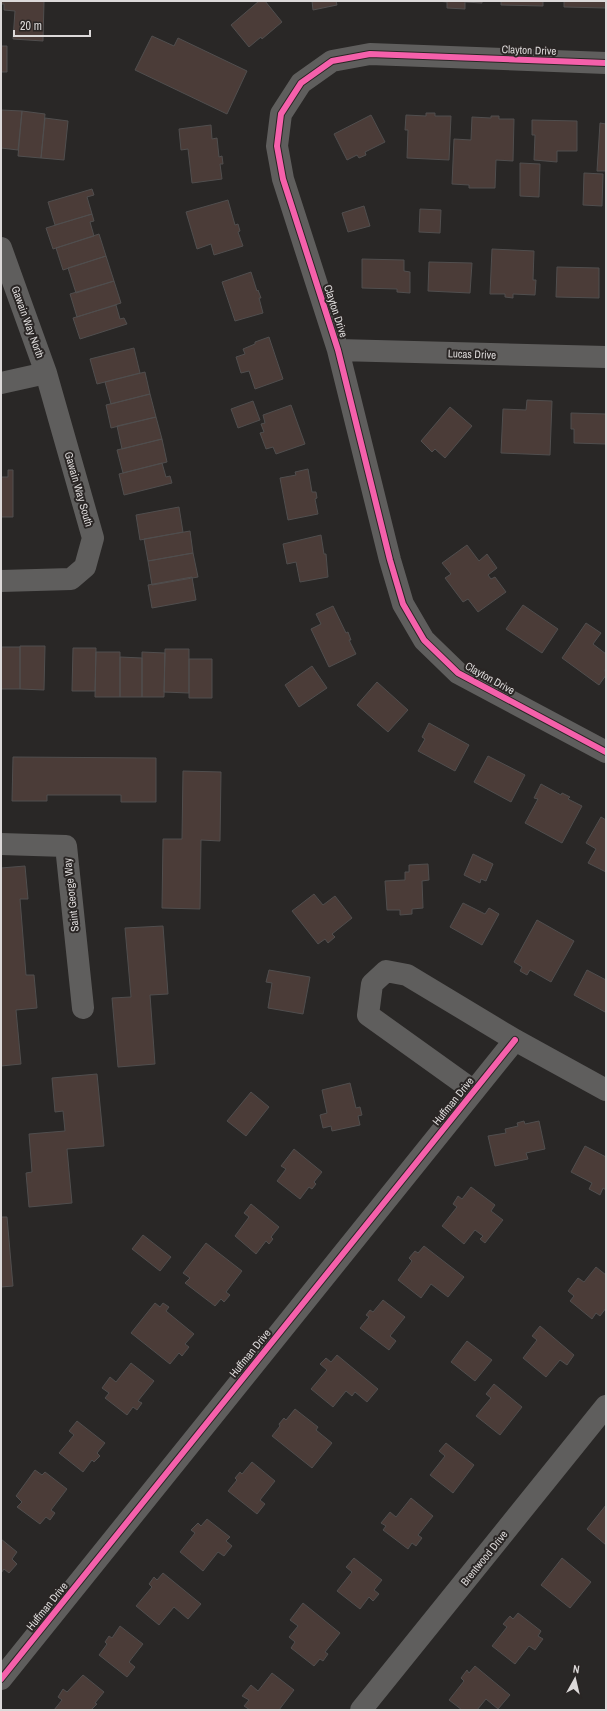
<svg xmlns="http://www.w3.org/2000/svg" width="607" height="1711" viewBox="0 0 607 1711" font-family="'Archivo Narrow',sans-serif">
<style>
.building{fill:#4b3c38;stroke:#504e4e}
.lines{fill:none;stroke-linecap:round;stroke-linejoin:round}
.minor{stroke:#5f5e5d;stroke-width:22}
.cycleway-casing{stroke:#2a2625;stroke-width:8}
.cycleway{stroke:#f560ab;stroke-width:6}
.labels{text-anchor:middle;stroke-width:4;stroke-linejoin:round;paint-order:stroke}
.street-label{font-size:11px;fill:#dcd9d9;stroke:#2a2625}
</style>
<rect width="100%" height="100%" fill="#292726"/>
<path class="building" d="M1,1H44L43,41L13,39L15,11L4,10V4H1Z
M259,1H265L282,22L262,39L261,37L249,47L231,25Z
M312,1H336L337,5L313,10Z
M437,1H482V3L465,2V9L447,8V2Z
M501,1H543V6L501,5Z
M564,1H606V8L564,7Z
M152,36L174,46L178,38L247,71L227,114L135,70Z
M1,46H7V72H1Z
M1,110L22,111L18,150L1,148Z
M22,111L45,114L41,158L18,156Z
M426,113H435V116H451L449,160L407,158L408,130H405L406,115L426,116Z
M371,115L385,142L365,152L366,155L359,158L357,155L347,160L334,134Z
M491,116H499V119H514L513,161L496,160L495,188H469V185L452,184L454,139L471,140L472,117L491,118Z
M45,118L68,121L64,160L41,158Z
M532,120L577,121V151H557V162L534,160L535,135H532Z
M600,123L606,124V171H597Z
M211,125L212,139L217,138L219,157L222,156L223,164H220L222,179L192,183L188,149L181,150L179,129Z
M520,163L540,164L539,197L520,196Z
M584,173L603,174L602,206L583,205Z
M92,189L94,195L87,197L92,214L55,225L48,202Z
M228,200L235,225L238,224L240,231L238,232L243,246L214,255L211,244L197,249L186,212Z
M364,206L370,226L348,232L342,213Z
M420,209L441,210L440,233L419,232Z
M92,214L94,221L90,222L94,236L53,249L46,228Z
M99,234L106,256L63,270L56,248Z
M492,249L534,251L533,280H536L535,295L513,294V298L505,297V294H490Z
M106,256L114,281L76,293L68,268Z
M362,259L404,260V271L410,272V293L397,292V289L362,288Z
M429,262L472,263L470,293L428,291Z
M557,267L599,268V298L556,297Z
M251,272L257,291L258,290L261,298H259L263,313L235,321L222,282Z
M114,281L121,303L77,317L70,294Z
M116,305L120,319L124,318L127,324L80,339L73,318Z
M269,337L283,379L255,389L249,371L241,373L236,357L245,354L243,349L255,344V342Z
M134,348L140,373L97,384L90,359Z
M145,372L150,394L111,404L105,382Z
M150,394L156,417L111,428L106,405Z
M527,400L552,401L550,455L501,453L503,409L526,410Z
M253,401L260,420L238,428L231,409Z
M291,405L305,444L276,454L273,447L266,449L260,433L264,432L261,424L265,423L263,415Z
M450,407L472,426L445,458L435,449L432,452L421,441Z
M571,413L606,414V444L574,443V429H571Z
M156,417L162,439L122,449L117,426Z
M162,439L167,462L123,473L117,450Z
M162,463L166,477L170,476L172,483L124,495L119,474Z
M308,469L312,492H316L317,498L315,499L318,514L288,520L280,478L296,475L295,472Z
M8,470H13V517H1V477H8Z
M179,507L183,532L140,540L136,515Z
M190,531L193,553L148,561L144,539Z
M321,535L324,554H326L328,577L300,582L296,562L287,564L283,544Z
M467,545L479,561L487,554L497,568L488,575L491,579L495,577L506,592L478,612L468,599L463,602L445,578L451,574L442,563Z
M193,553L198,577L152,585L148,561Z
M192,577L196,600L152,608L148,585Z
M523,605L558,629L542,653L506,629Z
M333,606L346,633L348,632L351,640H349L356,654L329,667L311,629L321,624L316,614Z
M586,623L601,633L593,644L606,654V668L605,670L606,675L599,685L562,658Z
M20,646H45L44,690L20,689Z
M1,647H20V689H1Z
M73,648H96L95,691H72Z
M165,649H189V693L164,692Z
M96,652H120V697H95Z
M142,652L165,653L164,697H142Z
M120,657L142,658V697H120Z
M189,659H212V698H189Z
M312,666L327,688L299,707L285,685Z
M377,682L408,710L388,732L357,705Z
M429,723L469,745L455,771L418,751L425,739L422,737Z
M488,756L525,775L511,802L474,782Z
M13,757L156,758V802H121V795H47V801H12Z
M183,771L221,772L220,841L201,840L200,909L162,908L163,839H182Z
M541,784L561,795L562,793L570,797L568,799L582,806L562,843L525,823L538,799L534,798Z
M601,817L606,820V872L588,863L596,849L586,843Z
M473,854L493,864L486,881L481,879L480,883L464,875Z
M428,864L429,880L422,881L423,908L412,909V914L400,915V910H387L385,881L405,880V872H409V865Z
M25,866L28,899H20L26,975H34L37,1008L16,1010L21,1064L1,1066V868Z
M314,894L323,905L335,896L352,918L332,934L335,937L328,943L325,939L318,944L292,911Z
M463,903L485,914L489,908L499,914L482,945L450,927Z
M537,920L574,941L551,982L530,970L527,975L520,971L522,967L514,962Z
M163,926L168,994L150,995L155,1064L118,1067L112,998L131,997L125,928Z
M269,970L310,977L303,1014L268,1008L272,983L266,982Z
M587,970L606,980V1009L605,1012L574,995Z
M97,1074L104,1146L67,1149L72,1203L29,1207L26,1173L32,1172L29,1134L65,1131L63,1111L55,1112L52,1078Z
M350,1083L356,1108L360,1107L362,1115L358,1116L360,1125L332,1131L331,1126L323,1128L320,1115L327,1113L322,1090Z
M251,1092L269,1107L246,1136L227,1121Z
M524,1121L525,1124L539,1121L545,1149L526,1153L528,1159L495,1166L488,1136L506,1133L505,1129L518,1126L517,1123Z
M585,1146L606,1157V1190L603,1188L600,1195L589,1189L592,1183L571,1172Z
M294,1149L322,1172L314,1182L316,1184L312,1189L309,1187L300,1199L277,1181L286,1169L281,1166Z
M471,1187L495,1205L491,1211L503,1220L485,1243L480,1239L483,1236L475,1230L464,1244L442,1226L457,1207L453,1204L458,1196L462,1199Z
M251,1204L279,1227L271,1237L273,1239L269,1244L266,1241L256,1254L235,1236L249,1217L244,1213Z
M1,1217H7L13,1286L1,1287Z
M143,1235L171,1257L160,1271L132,1249Z
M206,1243L242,1271L226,1292L230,1295L224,1302L221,1299L215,1306L185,1283L190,1278L183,1273Z
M424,1246L464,1277L448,1297L431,1284L421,1298L398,1280L412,1261L409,1258L415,1251L418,1253Z
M596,1267L606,1275V1308L600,1316L596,1313L592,1319L570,1301L574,1296L568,1291L578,1278L584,1282Z
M383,1300L405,1317L390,1336L396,1341L389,1350L360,1328L369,1317L366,1315L370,1310L373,1312Z
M155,1303L160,1307L163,1303L169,1307L166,1311L194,1334L185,1344L189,1347L182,1356L179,1353L170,1364L131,1333Z
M540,1326L574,1355L567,1365L560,1360L546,1377L523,1358L537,1340L532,1336Z
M467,1341L492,1360L475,1381L451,1362Z
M337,1355L378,1389L367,1402L355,1392L352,1396L346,1391L333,1407L311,1389L327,1370L320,1364L326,1358L331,1362Z
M131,1363L154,1381L138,1401L142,1403L137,1410L133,1407L127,1415L105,1398L109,1393L102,1388L110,1377L116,1382Z
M494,1384L522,1407L500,1435L476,1416L491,1398L486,1394Z
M295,1409L318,1427L316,1430L332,1443L312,1468L272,1436L280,1426L279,1424L284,1418L286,1420Z
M77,1421L105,1443L97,1453L100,1456L94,1462L92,1460L83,1472L59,1453L74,1435L69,1431Z
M446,1443L474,1465L453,1493L430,1475L445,1456L439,1451Z
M252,1462L275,1481L260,1500L265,1504L257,1514L228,1491L237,1480L235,1478L240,1472L242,1474Z
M35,1470L42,1475L45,1472L67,1489L51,1510L55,1513L50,1520L46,1517L40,1524L17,1507L22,1502L16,1496Z
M411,1498L433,1516L418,1535L422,1538L416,1546L412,1543L408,1549L383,1530L386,1526L381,1523L390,1512L396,1517Z
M606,1505V1545L587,1529Z
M207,1519L230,1537L226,1541L232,1546L224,1556L218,1552L203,1571L180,1552L195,1533L191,1530L198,1523L201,1526Z
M1,1539L17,1552L12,1559L17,1564L9,1573L4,1569L1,1573Z
M354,1558L382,1580L374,1590L379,1594L373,1601L369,1597L360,1609L337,1591L352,1572L346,1567Z
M562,1558L591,1582L570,1608L541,1585Z
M163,1573L201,1604L188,1619L174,1607L159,1625L136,1606L152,1587L149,1584L154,1577L157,1580Z
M303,1603L340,1633L325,1652L328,1654L323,1661L320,1659L314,1666L291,1648L295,1642L289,1637L298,1626L290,1620Z
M518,1613L541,1631L538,1636L543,1639L535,1650L529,1646L515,1664L492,1646L507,1627L503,1624L510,1616L513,1619Z
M120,1626L143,1644L129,1662L135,1667L127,1677L99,1655L107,1644L105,1642L109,1636L112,1638Z
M475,1666L510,1695L498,1709L486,1699L477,1710H462L449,1700L464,1681L461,1678L467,1670L469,1673Z
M272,1673L294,1690L279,1710H250L244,1706L249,1700L242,1696L251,1685L258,1691Z
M83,1675L104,1692L95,1703L97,1704L92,1709L93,1710H54L62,1700L58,1697L63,1689L67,1692Z"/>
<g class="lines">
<path class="minor" d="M606,63L370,54L332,61L301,83L281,114L277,146L283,179L338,350L390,560L403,604L424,640L458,673L606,752
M1,248L46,373L93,538L85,567L71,579L1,581
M338,350L606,357
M1,383L46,373
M1,844L66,846L83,1008
M474,1091L368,1015L372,984L386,971L407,975L515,1040L606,1090
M1,1679L515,1040
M361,1710L606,1406"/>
<g class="cycleway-casing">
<path id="cycleway" d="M606,63L370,54L332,61L301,83L281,114L277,146L283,179L338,350L390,560L403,604L424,640L458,673L606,752
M1,1679L515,1040"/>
</g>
<use href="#cycleway" class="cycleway"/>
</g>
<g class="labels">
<g class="street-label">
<text transform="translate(529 50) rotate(2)" y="4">Clayton Drive</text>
<text transform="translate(336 311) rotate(72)" y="4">Clayton Drive</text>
<text transform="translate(28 322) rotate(70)" y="4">Gawain Way North</text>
<text transform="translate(472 354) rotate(2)" y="4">Lucas Drive</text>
<text transform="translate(79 489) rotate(74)" y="4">Gawain Way South</text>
<text transform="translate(490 678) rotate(29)" y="4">Clayton Drive</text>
<text transform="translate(71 895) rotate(-96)" y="4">Saint George Way</text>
<text transform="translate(453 1101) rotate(-51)" y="4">Huffman Drive</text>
<text transform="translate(250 1353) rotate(-51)" y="4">Huffman Drive</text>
<text transform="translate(484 1558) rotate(-51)" y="4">Brentwood Drive</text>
<text transform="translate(47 1606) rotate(-51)" y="4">Huffman Drive</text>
</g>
</g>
<rect width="607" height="1711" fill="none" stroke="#dcd9d9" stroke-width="4"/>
<g transform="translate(575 1679) rotate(8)" stroke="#2a2625" stroke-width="3" paint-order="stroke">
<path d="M0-3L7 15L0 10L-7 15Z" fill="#dcd9d9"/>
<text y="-6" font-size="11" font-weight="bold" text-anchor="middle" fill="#dcd9d9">N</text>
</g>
<path d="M14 30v6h76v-6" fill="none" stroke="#dcd9d9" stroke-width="2"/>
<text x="20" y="30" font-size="12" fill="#dcd9d9" stroke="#2a2625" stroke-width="3" paint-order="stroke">20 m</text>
</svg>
